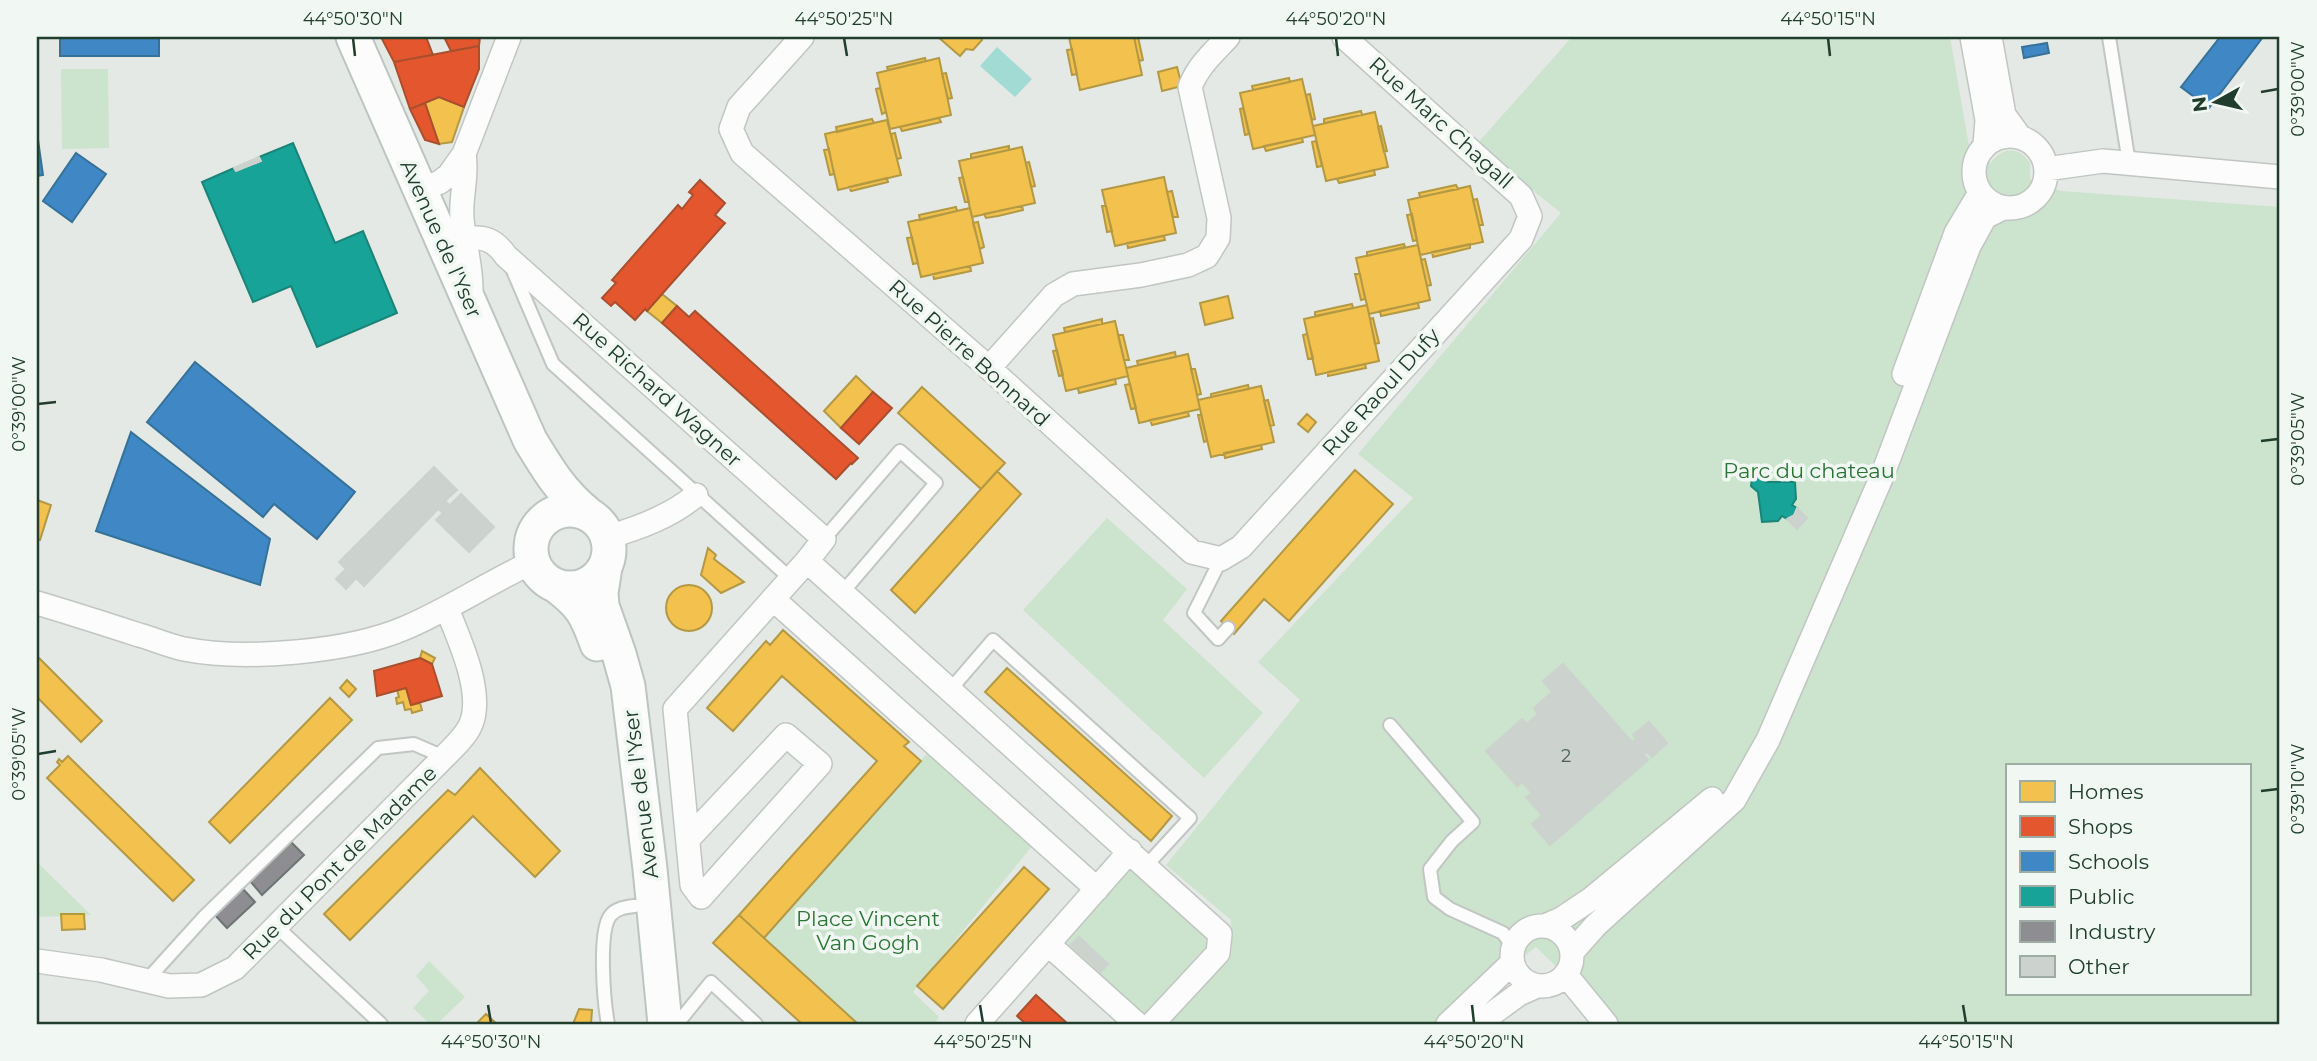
<svg xmlns="http://www.w3.org/2000/svg" width="2317" height="1061" viewBox="0 0 2317 1061" font-family="Montserrat,sans-serif">
<style>
.green{fill:#cce3cd;fill-rule:evenodd}
.water{fill:#a2dad4}
.homes{fill:#f2c14e;stroke:#b39944;stroke-width:2}
.shops{fill:#e4572e;stroke:#a94f2e;stroke-width:2}
.schools{fill:#3f88c5;stroke:#367298;stroke-width:2}
.public{fill:#17a398;stroke:#1a8478;stroke-width:2}
.industry{fill:#8d8d92;stroke:#6c7574;stroke-width:2}
.building{fill:#ccd2ce;stroke:#ccd2ce;stroke-width:2}
.lines{fill:none;stroke-linecap:round;stroke-linejoin:round}
.lane-casing{stroke:#c1c6c2;stroke-width:16}
.street-casing{stroke:#c1c6c2;stroke-width:26}
.secondary-casing{stroke:#bdc5c0;stroke-width:37}
.lane{stroke:#fbfcfb;stroke-width:12}
.street{stroke:#fbfcfb;stroke-width:23}
.secondary{stroke:#fbfcfb;stroke-width:33}
.ticks{fill:none;stroke:#203d2e;stroke-width:2.5}
.labels{text-anchor:middle;stroke-width:7;stroke-linejoin:round;paint-order:stroke}
.number-label{font-size:18px;fill:#4c6357}
.street-label{font-size:21px;fill:#203d2e;stroke:#f1f8f3}
.park-label{font-size:21px;fill:#297534;stroke:#f1f8f3}
.neatline{fill:none;stroke:#203d2e;stroke-width:2.5}
.ticks-label{font-size:18px;text-anchor:middle;fill:#203d2e}
</style>
<rect width="100%" height="100%" fill="#e4e9e5"/>
<path class="green" d="M1572,37H1950L1970,152L1991,163C2002,147 2019,146 2030,163V179L2061,191L2280,207V1024H1917L1914,1021L1909,1024H1615L1536,947L1436,1024H1165L1232,949L1231,920L1166,865L1300,700L1258,662L1413,498L1358,454L1561,213L1476,145ZM2007,765H2249V993H2007Z
M61,69H108L109,148L62,149Z
M1107,518L1187,589L1163,620L1263,713L1204,778L1023,610Z
M930,750L1033,845L913,992L939,1017L934,1024H858L764,938Z
M1130,851L1211,931L1212,945L1154,1010L1140,1014L1063,943Z
M37,862L91,915L37,917Z
M429,961L465,997L437,1024H430L413,1008L429,991L416,976Z"/>
<path class="water" d="M997,47L1032,79L1015,97L980,66Z"/>
<path class="homes" d="M938,37H981L982,40L973,50L966,49L960,56Z
M1069,37H1134L1142,75L1080,90Z
M1134,37H1138L1143,60L1139,61Z
M1072,49L1077,74L1072,75L1067,50Z
M925,58L926,61L888,70L887,67Z
M939,58L951,115L890,129L877,73Z
M1177,67L1182,86L1162,91L1158,72Z
M946,73L952,98L948,99L942,74Z
M1289,78L1290,82L1253,90L1252,86Z
M1302,79L1315,135L1253,149L1240,93Z
M880,88L886,112L882,114L876,89Z
M1310,94L1315,119L1312,120L1306,95Z
M439,97L464,107L452,142L439,144L425,103Z
M1243,108L1249,134L1245,135L1240,109Z
M1361,111L1362,115L1324,123V119Z
M1375,112L1388,167L1326,181L1313,126Z
M939,118L941,122L902,131L900,127Z
M872,119L874,123L837,132L836,127Z
M887,120L901,175L838,190L825,134Z
M1381,126L1387,151L1384,152L1378,127Z
M895,133L901,158L897,159L891,134Z
M1302,138L1303,142L1266,151L1264,146Z
M1316,141L1322,166L1317,167L1312,142Z
M1009,146V150L971,158V154Z
M1022,147L1035,203L972,217L959,161Z
M829,149L834,174L830,175L824,150Z
M1029,162L1035,186L1031,187L1026,163Z
M1374,170L1375,175L1339,183L1337,179Z
M963,177L969,202H965L959,178Z
M1164,177L1176,233L1115,246L1102,190Z
M887,178L888,182L851,191L849,187Z
M1456,185L1458,189L1420,197L1419,193Z
M1470,186L1483,242L1420,255L1408,200Z
M1172,191L1178,217H1173L1167,192Z
M1477,199L1483,225H1479L1473,200Z
M1022,206L1023,210L998,216L986,218L984,214Z
M1102,206H1106L1112,231L1107,232Z
M956,207L957,211L920,220L919,215Z
M970,208L983,263L921,277L908,222Z
M1412,214L1417,240L1413,241L1407,215Z
M978,222L984,247L980,249L973,223Z
M1164,236L1165,240L1141,245L1128,248L1127,243Z
M912,237L918,263L913,264L907,238Z
M1404,244L1405,247L1367,256V252Z
M1470,244V248L1433,257L1432,252Z
M1418,245L1430,300L1369,314L1356,258Z
M1425,259L1431,285L1427,286L1421,260Z
M970,266L971,271L934,279L933,274Z
M1355,274H1360L1365,299L1361,300Z
M662,294L677,306L662,323L647,311Z
M1228,296L1233,318L1205,325L1200,303Z
M1418,303L1419,308L1381,316L1380,311Z
M1352,304L1353,308L1315,316V312Z
M1367,305L1379,361L1316,375L1304,319Z
M1373,318L1379,343L1375,344L1370,319Z
M1102,319V324L1065,332L1064,328Z
M1115,321L1128,376L1066,391L1053,335Z
M1307,334L1313,358L1308,359L1303,335Z
M1118,335H1123L1129,360H1124Z
M1057,350L1063,375L1059,376L1053,351Z
M1175,352L1176,357L1138,365L1137,361Z
M1188,354L1200,409L1139,423L1126,368Z
M1365,364L1366,368L1328,376V372Z
M1191,369H1195L1201,394L1197,395Z
M856,376L873,392L841,428L824,411Z
M1115,379L1116,384L1079,393L1078,388Z
M1130,384L1136,408L1131,409L1125,385Z
M1248,385L1249,389L1211,397V394Z
M1261,386L1274,442L1211,457L1198,400Z
M922,387L1005,463L981,489L898,413Z
M1268,400L1274,425L1270,426L1264,401Z
M1188,412L1189,416L1152,425L1150,420Z
M1307,414L1316,422L1308,432L1298,424Z
M1198,415H1201L1207,441L1204,442Z
M1261,445L1262,449L1225,458L1224,453Z
M1355,470L1393,504L1289,621L1264,599L1234,634L1221,621Z
M997,471L1021,494L915,613L891,590Z
M37,500L51,505L40,540L37,539Z
M708,548L716,555L714,559L744,582L721,593L701,575Z
M666 608a23 23 0 1 1 46 0a23 23 0 1 1-46 0Z
M783,630L909,742L904,746L921,761L764,938L739,915L877,761L782,676L733,731L707,708L766,641L770,645Z
M422,651L435,658L432,664L420,658Z
M37,656L102,721L81,742L37,697Z
M1007,668L1172,816L1151,841L985,692Z
M347,680L356,689L349,697L340,688Z
M406,688L411,705L420,703L422,710L412,713L411,709L405,710L403,702L397,704L396,698L399,697L397,690Z
M330,698L352,720L230,843L209,822Z
M68,756L194,880L173,901L47,778L60,765L57,762L59,759L62,762Z
M480,768L560,851L535,877L473,816L350,940L324,914L448,790L455,795Z
M1024,867L1049,889L943,1009L917,986Z
M61,914H84L85,929L62,930Z
M739,915L764,938L858,1024H802L713,943Z
M579,1009L592,1010L591,1024H573Z
M486,1014L497,1024H476Z"/>
<path class="shops" d="M381,37H426L433,55L394,62Z
M444,37H480L479,46L451,51Z
M479,46V69L464,107L439,97L410,109L394,62Z
M425,103L439,144L425,140L410,109Z
M700,180L725,203L715,215L725,223L647,311L645,309L635,320L615,302L611,306L602,298L616,283L612,280L678,205L682,209L693,195L689,192Z
M677,306L689,317L695,311L858,458L852,464L851,463L836,479L662,323Z
M873,392L892,408L859,444L841,428Z
M420,658L432,664L442,696L411,705L406,688L377,696L374,671Z
M1036,995L1068,1024H1026L1017,1016Z"/>
<path class="schools" d="M159,37V56H60V38Z
M2220,37H2263L2209,108L2181,87Z
M2047,43L2049,53L2024,58L2022,47Z
M37,133L43,175L37,176Z
M76,153L106,174L72,222L43,201Z
M195,362L355,492L317,539L274,504L263,517L147,422Z
M131,432L270,539L260,585L96,531Z"/>
<path class="public" d="M293,143L335,243L363,231L397,313L317,347L291,286L253,302L202,182L234,168L236,171L261,161L259,157Z
M1758,476L1766,482H1795L1796,499L1792,505L1797,508L1792,517L1787,519L1782,516L1778,521L1762,522L1758,492L1751,486L1752,479Z"/>
<path class="industry" d="M291,842L304,855L262,895L250,881Z
M243,889L255,902L227,928L214,914Z"/>
<path class="building" d="M259,157L261,161L236,171L234,168Z
M434,467L457,490L445,501L450,505L461,494L494,527L469,552L436,520L443,513L438,509L364,586L356,578L346,589L336,579L346,569L339,562Z
M1797,508L1807,518L1797,529L1787,519L1794,515Z
M1563,664L1632,742L1628,745L1615,730L1608,736L1604,731L1610,725L1568,678L1552,692L1543,681Z
M1568,678L1610,725L1604,731L1608,736L1615,730L1628,745L1636,739L1633,735L1649,722L1667,743L1652,757L1647,751L1618,779L1614,773L1600,784L1605,790L1557,832L1526,797L1532,793L1522,782L1517,786L1486,751L1522,719L1527,724L1538,714L1534,708Z
M1643,754L1648,760L1550,845L1532,824L1542,815L1557,832L1605,790L1600,784L1614,773L1618,779Z
M1079,937L1108,964L1101,972L1071,945Z"/>
<g class="lines">
<g class="lane-casing">
<path id="lane" d="M2109,37L2129,163
M511,266L553,364L791,579
M824,539L900,451L936,483L842,593
M1221,559L1194,613L1218,639L1228,628
M950,690L993,640L1190,818L1146,866
M1390,725L1473,822L1452,841L1430,869L1434,897L1450,909L1503,933L1513,947
M277,927L381,1024
M146,981L205,916L378,748L414,744L444,757
M608,1024C604,1003 598,933 610,916C616,908 626,907 635,906
M677,1024L711,982L756,1024"/>
</g>
<g class="street-casing">
<path id="street" d="M802,37L739,107L731,129L742,153L989,368L1192,552L1221,559L1241,547L1521,239L1530,216L1521,196L1344,37
M1972,37L1987,120L1985,145
M1990,37L2004,115L2020,137
M1974 172a36 36 0 1 1 72 0a36 36 0 1 1-72 0Z
M464,154C468,176 460,197 462,219C464,243 471,265 471,289
M2046,169L2103,161L2280,177
M420,191L440,182L449,175L464,154L509,37
M465,238C485,237 494,239 506,256L824,539L807,561
M989,368L1054,295L1073,284L1141,275L1188,265L1207,256L1218,238L1219,218L1190,87C1198,66 1213,53 1228,37
M1904,374L1956,233L1980,193
M608,537C639,528 672,516 696,495
M37,603C71,613 105,624 139,635C154,639 169,646 184,649C245,661 349,652 405,628C450,609 489,582 533,562
M689,838L786,735L820,764L701,897L692,885L675,709L773,599
M1130,851L1048,944L1137,1024
M1097,889L773,599L807,561L1220,934L1218,953L1152,1024
M1512 956a30 30 0 1 1 60 0a30 30 0 1 1-60 0Z
M1545,926L1561,919L1591,899L1712,799
M1572,952L1596,925L1734,800L1768,740L1882,476L1969,246L1985,217L2003,208
M37,961L101,970L169,986L201,985L235,968L444,757C453,748 466,736 471,724C484,692 459,639 447,609
M1566,975L1606,1024
M977,1024L1048,944
M1448,1024L1512,963
M1478,1024L1519,994L1537,986"/>
</g>
<g class="secondary-casing">
<path id="secondary" d="M353,37L530,440C547,468 561,492 587,513
M531 549a39 39 0 1 1 78 0a39 39 0 1 1-78 0Z
M605,567L601,593L602,606L619,654L628,686L650,869L665,1024
M555,585C582,605 586,614 597,644"/>
</g>
<use href="#lane" class="lane"/>
<use href="#street" class="street"/>
<use href="#secondary" class="secondary"/>
</g>
<path class="ticks" d="M353,38L355,56M844,38L847,56M1336,38L1338,56M1828,38L1830,56M2261,92L2278,89M38,404L56,402M2261,441L2278,439M38,754L56,751M2261,791L2278,789M488,1005L491,1023M980,1005L983,1023M1472,1005L1474,1023M1963,1005L1966,1023"/>
<g class="labels">
<g class="number-label">
<text x="1566" y="762">2</text>
</g>
<g class="street-label">
<text transform="translate(1441 123) rotate(42)" y="7">Rue Marc Chagall</text>
<text transform="translate(441 239) rotate(66)" y="7">Avenue de l'Yser</text>
<text transform="translate(969 353) rotate(42)" y="7">Rue Pierre Bonnard</text>
<text transform="translate(657 390) rotate(42)" y="7">Rue Richard Wagner</text>
<text transform="translate(1381 392) rotate(-48)" y="7">Rue Raoul Dufy</text>
<text transform="translate(641 794) rotate(-97)" y="7">Avenue de l'Yser</text>
<text transform="translate(340 863) rotate(-45)" y="7">Rue du Pont de Madame</text>
</g>
<g class="park-label">
<text x="1809" y="478">Parc du chateau</text>
<text x="868" y="926">Place Vincent<tspan x="868" dy="24">Van Gogh</tspan></text>
</g>
</g>
<rect width="2317" height="1061" fill="none" stroke="#f1f8f3" stroke-width="77"/>
<rect x="2006" y="764" width="245" height="231" fill="#f1f8f3" stroke="#9dada4" stroke-width="2"/>
<rect x="2020" y="781" width="35" height="21" fill="#f2c14e" stroke="#9dada4" stroke-width="2"/>
<text x="2068" y="799" font-size="21" fill="#203d2e">Homes</text>
<rect x="2020" y="816" width="35" height="21" fill="#e4572e" stroke="#9dada4" stroke-width="2"/>
<text x="2068" y="834" font-size="21" fill="#203d2e">Shops</text>
<rect x="2020" y="851" width="35" height="21" fill="#3f88c5" stroke="#9dada4" stroke-width="2"/>
<text x="2068" y="869" font-size="21" fill="#203d2e">Schools</text>
<rect x="2020" y="886" width="35" height="21" fill="#17a398" stroke="#9dada4" stroke-width="2"/>
<text x="2068" y="904" font-size="21" fill="#203d2e">Public</text>
<rect x="2020" y="921" width="35" height="21" fill="#8d8d92" stroke="#9dada4" stroke-width="2"/>
<text x="2068" y="939" font-size="21" fill="#203d2e">Industry</text>
<rect x="2020" y="956" width="35" height="21" fill="#ccd2ce" stroke="#9dada4" stroke-width="2"/>
<text x="2068" y="974" font-size="21" fill="#203d2e">Other</text>
<g transform="translate(2216 102) rotate(262)" stroke="#f1f8f3" stroke-width="5" paint-order="stroke">
<path d="M0-5L12 26L0 18L-12 26Z" fill="#203d2e"/>
<text y="-10" font-size="19" font-weight="bold" text-anchor="middle" fill="#203d2e">N</text>
</g>
<rect x="38" y="38" width="2240" height="985" class="neatline"/>
<g class="ticks-label">
<text x="353" y="25">44°50'30"N</text>
<text x="844" y="25">44°50'25"N</text>
<text x="1336" y="25">44°50'20"N</text>
<text x="1828" y="25">44°50'15"N</text>
<text transform="translate(2298 89) rotate(-90)" y="6">0°39'00"W</text>
<text transform="translate(19 404) rotate(-90)" y="6">0°39'00"W</text>
<text transform="translate(2298 439) rotate(-90)" y="6">0°39'05"W</text>
<text transform="translate(19 754) rotate(-90)" y="6">0°39'05"W</text>
<text transform="translate(2298 789) rotate(-90)" y="6">0°39'10"W</text>
<text x="491" y="1048">44°50'30"N</text>
<text x="983" y="1048">44°50'25"N</text>
<text x="1474" y="1048">44°50'20"N</text>
<text x="1966" y="1048">44°50'15"N</text>
</g>
</svg>
